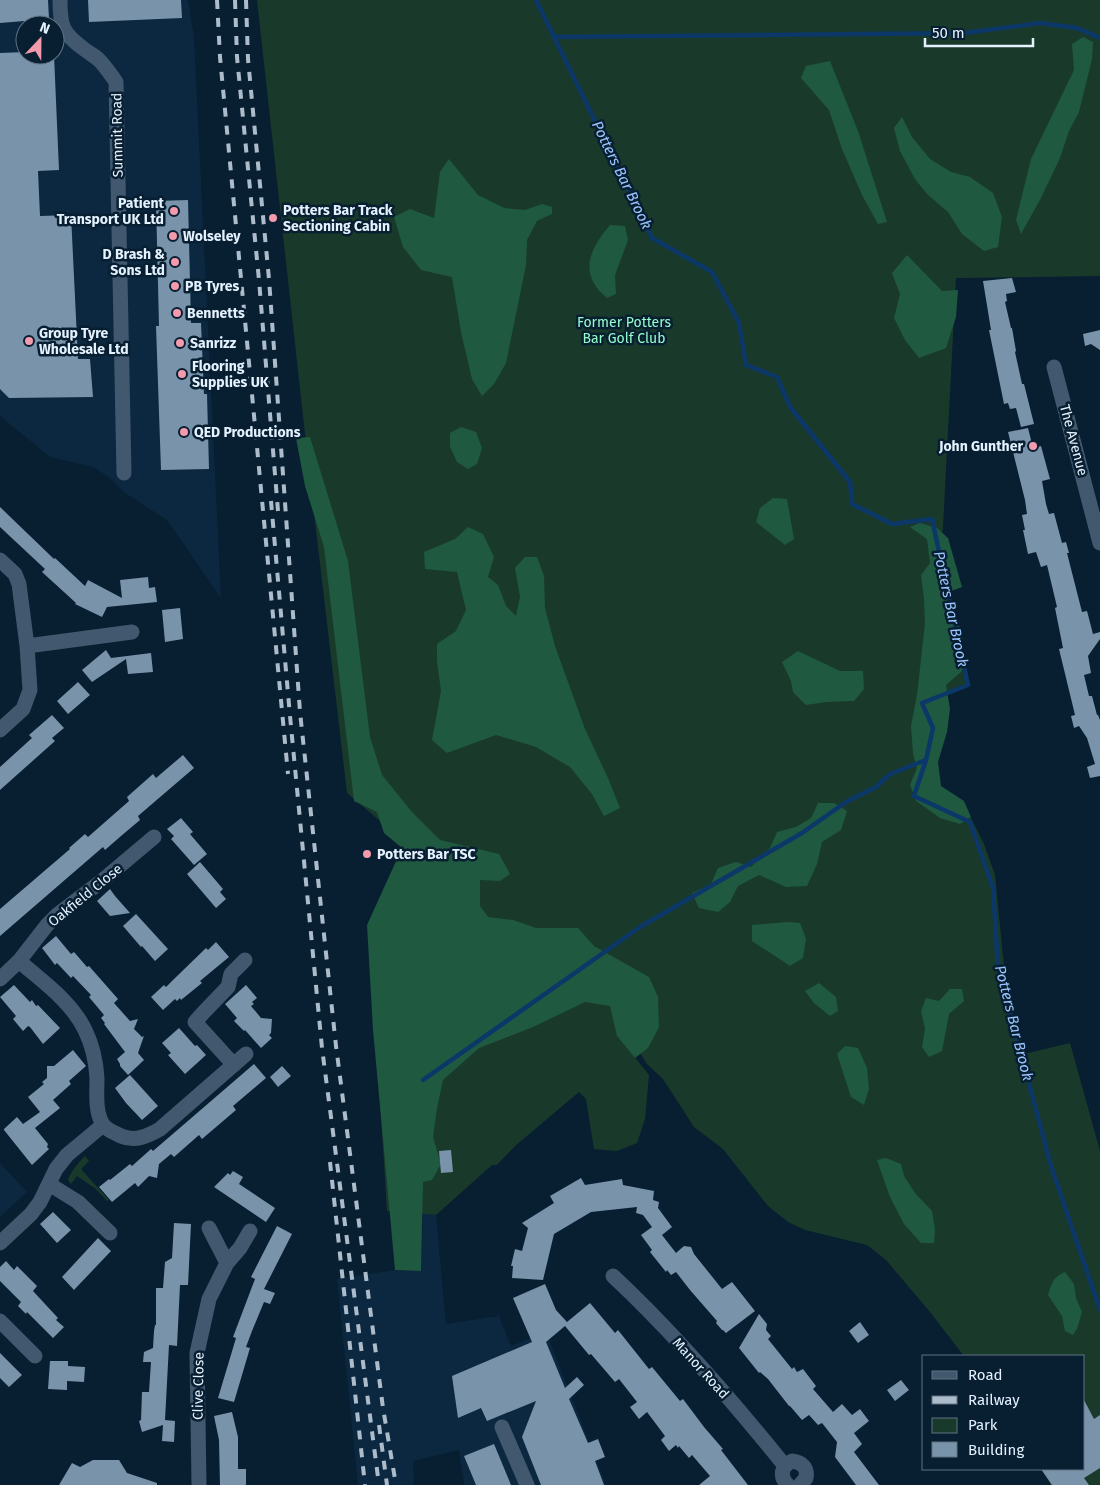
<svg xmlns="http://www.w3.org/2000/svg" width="1100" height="1485" viewBox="0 0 1100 1485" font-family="'Fira Sans',sans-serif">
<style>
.built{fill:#0b2840;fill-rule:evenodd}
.green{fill:#193a2b}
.forest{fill:#1f5940}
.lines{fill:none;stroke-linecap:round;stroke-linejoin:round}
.stream{stroke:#0c3769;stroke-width:4.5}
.building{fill:#7993aa}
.minor{stroke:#41586e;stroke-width:15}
.rail{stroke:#acbcca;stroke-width:4;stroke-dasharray:9 9;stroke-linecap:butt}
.poi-dot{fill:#f39aac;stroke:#081e31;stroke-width:2}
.labels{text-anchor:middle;stroke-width:5;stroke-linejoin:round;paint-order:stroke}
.street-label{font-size:14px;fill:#e4f2ff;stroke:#081e31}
.poi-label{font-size:14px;font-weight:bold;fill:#e4f2ff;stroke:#081e31;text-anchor:start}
.park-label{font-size:14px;fill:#93feca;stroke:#081e31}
.water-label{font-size:15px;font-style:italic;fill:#99c4fd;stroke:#081e31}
</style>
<rect width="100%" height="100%" fill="#081e31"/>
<path class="built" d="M0,0H188L194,37L221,598L167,520L125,493L110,478L93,467L50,457L0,416ZM25,25H55V55H25Z
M0,1163L27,1192L0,1217Z
M423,1214L436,1215L446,1324L499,1316L511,1346L546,1332L606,1485H464L459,1450L413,1461L414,1485H358L337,1279L395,1270L421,1271Z"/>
<path class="green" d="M257,0H1100V276L956,278L943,527L941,541L940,586L961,636L968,678L964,686L951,694L929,701L936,719L912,790L913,794L918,799L971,818L984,844L995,875L1003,957L1020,1055L1070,1043L1100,1151V1485H1051L1041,1469H1084V1356H964L930,1312L886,1260L867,1245L805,1230L788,1222L768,1206L723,1149L694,1127L663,1079L647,1064L635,1045L629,1050L649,1075L645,1119L637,1143L617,1151L594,1149L586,1099L579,1092L515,1146L497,1165H492L436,1215L387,1211L369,924L406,843L347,793L310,479Z
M85,1156L89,1161L81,1169L109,1200L107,1201L96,1189L77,1176L71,1184L68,1180C72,1170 78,1163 85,1156Z"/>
<path class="forest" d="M1083,37L1093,42L1092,59L1079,112L1069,131L1060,158L1041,198L1021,234L1016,220L1031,159L1074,70L1072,44Z
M830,61L858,131L887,222L878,224L862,195L842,149L829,110L801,78L806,66Z
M902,117L912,137L930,159L951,172L970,177L993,193L1002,217L998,247L984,251L962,234L948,212L927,194L915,179L900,151L894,128Z
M449,159L478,195L504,208L525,210L542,204L552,207V214L537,221L527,240L526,265L506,363L494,384L482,396L472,379L461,332L452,277L421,270L403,247L394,217L410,209L434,218L440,172Z
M610,225L625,226L628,240L615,275L616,294L607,298C578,274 589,250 610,225Z
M907,255L942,291L958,290L956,317L946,348L919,358L905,340L894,318L900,294L892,273Z
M461,427L476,432L482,448L477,464L468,469L457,462L450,447V433Z
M310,437L348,561L370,737L382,775L412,812L440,840L499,854L510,874L500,881L480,880V906L488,917L513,920L536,928H578L594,946L649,977L658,997L659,1027L648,1048L635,1058L617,1036L610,1006L585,1002L533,1027L479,1048L443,1080L437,1108L433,1137L441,1164L432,1180L423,1182L421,1271L395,1270L373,1030L367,925L402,848L384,833L377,812L354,801L324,547L305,486L296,438Z
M773,498L787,499L794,539L785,545L756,522L760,508Z
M920,523L937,528L948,538L962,587L944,594L957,617L963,640L962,671L946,685L950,709L947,732L938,762L941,786L964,801L971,817L960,824L940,818L916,801L910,785L917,768L913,754L911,726L917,695L925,623L924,599L921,575L930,563L927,539L910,527Z
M468,527L483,534L494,557L488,577L498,585L506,606L516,616L520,597L515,568L525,557H537L544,576L545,608L555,646L585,729L608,778L620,808L604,816L592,794L570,767L536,747L496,735L447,753L432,740L441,691L437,661V644L456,631L466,610L457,572L425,569L424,552L455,539Z
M798,651L840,671H863L864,689L854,701L826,702L806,705L793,692L791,681L782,662Z
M818,803H834L847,811L841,830L822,842L817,864L807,886L786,887L759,875L738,886L730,902L718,912L699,908L692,893L711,884L718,868L736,862L751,867L770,848L777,832L796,827L811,818Z
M787,922L800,923L806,939L803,958L790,966L752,941V925Z
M819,983L836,997L838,1011L830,1016L814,1003L805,991Z
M950,989H962L964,1001L949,1014L942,1051L929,1057L922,1047L925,1029L921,1011L926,998L939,1001Z
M845,1046L858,1048L867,1068L869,1089L864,1105L851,1097L837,1054Z
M886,1158L901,1164L904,1176L915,1193L932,1211L935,1229L934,1243H921L904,1224L890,1197L877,1160Z
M1065,1272L1074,1284L1076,1298L1082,1312L1077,1329L1073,1335L1065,1331L1062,1316L1048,1295C1052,1283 1053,1277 1065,1272Z"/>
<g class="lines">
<path class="stream" d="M536,0L652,238L712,272L739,323L746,365L777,377L790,407L850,482L852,504L892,524L932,519L968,685L922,703L933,728L926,760L914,796L970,822L993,888L998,968L1051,1166L1100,1310
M553,37L964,33L1040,23L1077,28L1100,38
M423,1080L640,927L802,833L846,802L876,787L890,774L926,760"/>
</g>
<path class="building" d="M0,0H48L49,19L0,23Z
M88,0H181L182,18L89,22Z
M25,52V55H54L59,170L38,171L40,216L71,215L78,359H90L93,397L9,398L0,389V53Z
M188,200L191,323H201L204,394H207L209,469L161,470L156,326H159L156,201Z
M1012,278L1016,292L1006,294L1007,301L1005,302L1011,328H1012L1016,351L1015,352L1022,384H1024L1034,424L1021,427L1016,408L1010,409L1008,403L1004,404L989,330H991L983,281Z
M1100,330V350L1091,344L1085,346L1083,334Z
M1028,428L1033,448L1041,446L1050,479L1042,481L1046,504L1049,514L1054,513L1062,543L1066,542L1069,553H1067L1082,612L1087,611L1093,634L1100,632V639L1088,656L1091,673L1084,675L1089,696H1092L1097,715H1098L1100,720V776L1090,778L1087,767L1095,764L1087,738L1079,726L1074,728L1071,716L1075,715L1059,649L1063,648L1055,608L1057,607L1047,565L1041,567L1036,552L1028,554L1023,530H1025L1022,515L1027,514L1025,500L1008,432Z
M0,507L54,559L55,558L85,586L88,580L122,598L120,580L148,577L149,588L155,587L157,602L107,607L102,617L75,604L76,603L42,572L45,569L0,527Z
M180,608L183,639L165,642L162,610Z
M106,650L111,658L151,653L153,672L128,674L126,659L92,682L82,670Z
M78,682L90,695L68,714L57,701Z
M52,715L64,728L52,738L55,741L0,790V767L32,738L29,735Z
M183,755L194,768L138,816L140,820L121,836L105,850L103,847L0,936V909L70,849L69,848L85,834L88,837L129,801L127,797L153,774L156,778Z
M181,818L193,832L190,834L207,854L194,865L171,839L174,836L167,829Z
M200,862L223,889L220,892L226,899L216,908L187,874Z
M110,889L115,896L130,913L110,916L97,901Z
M136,914L168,949L155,961L142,946L141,947L123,926Z
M56,936L71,954L74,952L87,967L89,966L118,999L114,1003L130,1021L138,1019L134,1029L142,1037L144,1036L138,1053L144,1060L128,1075L120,1066V1064L117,1059L125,1052L104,1024L105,1023L101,1018L104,1015L89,997L91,995L73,976L71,978L57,963L55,965L42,948Z
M216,942L229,957L200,981L202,983L181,1000L180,998L177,1001L175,999L163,1010L151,997L164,985L166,987L172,981L206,948L208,950Z
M14,985L30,1002L32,1000L36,1006L38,1005L60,1028L43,1044L30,1027L28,1026L23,1031L13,1019L16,1016L0,997Z
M246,985L257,998L252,1002L254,1004L251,1006L261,1018L272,1019L271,1033L269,1035L272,1038L261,1048L245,1030L244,1031L234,1021L237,1018L225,1004Z
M179,1028L195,1046L197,1045L206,1055L185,1074L168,1055L171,1053L162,1043Z
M73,1050L86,1066L69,1081L71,1084L53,1100L60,1108L35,1128L48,1144L47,1147L49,1149L32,1165L4,1130V1129L17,1117L23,1124L40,1112L28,1097L44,1084L42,1082L47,1078V1066H54Z
M254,1064L266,1078L233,1106L236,1110L202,1139L199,1135L174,1157L171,1154L159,1164L157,1178L149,1176L138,1187L135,1183L112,1202L99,1187L109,1179L110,1180L130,1164L132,1166L151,1149L153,1151Z
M282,1066L291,1076L278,1087L270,1077Z
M130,1075L158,1106L142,1120L126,1103L115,1088Z
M451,1150L453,1172L441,1173L439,1151Z
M233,1171L243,1177L239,1184L275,1208L266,1222L214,1187L228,1173L230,1175Z
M581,1178L585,1185L622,1179L623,1185L654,1191L653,1200L659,1202L658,1208L672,1227L662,1235L676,1253L684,1246L691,1247L694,1254L722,1289L732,1282L755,1311L726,1333L723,1330H722L716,1323L717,1321L690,1290L676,1272L671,1275L667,1270L666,1272L650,1252L652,1250L641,1235L652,1227L643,1215L636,1213L637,1207L591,1212L554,1234L543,1280L512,1278L513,1266H511L515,1249L522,1251L528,1228L522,1223L554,1203L550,1196Z
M53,1212L71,1230L57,1243L40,1224Z
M174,1223L191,1224L188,1285H180L177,1346L169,1345L165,1420L175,1421L174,1442L162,1441L163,1425L142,1432L139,1421L141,1420L142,1392H149L151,1362H143L144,1352L153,1348L154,1331L155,1325H156V1288H163L165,1262L172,1258Z
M277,1226L292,1234L264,1289L275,1293L270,1304L264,1302L252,1331L246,1347L250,1348L234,1402L218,1398L236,1338L233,1337L255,1279L251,1277Z
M98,1238L111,1251L74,1290L62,1277Z
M6,1261L14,1270L17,1266L37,1286L33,1291L58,1318L56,1320L64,1327L53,1338L27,1312L26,1314L18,1306L21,1302L0,1281V1267Z
M545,1284L556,1310L567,1322L590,1303L615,1333L618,1330L649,1369L652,1367L680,1401L683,1399L704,1427L723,1449L721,1450L748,1485H699L710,1476L692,1455L689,1458L679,1446L678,1448L676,1445L669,1451L661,1440L665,1436L647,1412L639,1419L630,1407L637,1402L619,1379L615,1382L591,1354L589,1355L565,1326L546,1342L565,1388L577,1377L584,1385L569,1399L588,1443L598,1439L605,1457L595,1461L604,1485H541L522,1437L536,1401L487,1421L481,1408L458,1418L452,1376L532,1342L513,1298Z
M759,1314L767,1324L766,1330L771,1336L768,1339L792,1369L794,1367L797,1372L803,1369L816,1386L813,1389L833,1412L842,1404L852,1415L860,1409L869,1421L854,1433L862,1444L854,1452L879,1485H856L835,1457L837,1442L822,1423L818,1425L809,1415L802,1420L790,1406H789L768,1379L760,1372L759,1373L739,1348Z
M860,1322L869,1335L858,1343L849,1331Z
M0,1353L22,1375L9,1387L0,1378Z
M50,1361H68V1366L85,1367L84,1382L67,1381V1390L48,1389Z
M901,1380L909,1390L895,1401L887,1390Z
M1084,1400L1094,1419L1100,1415V1468L1084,1478L1089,1485H1052L1041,1469H1084Z
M232,1412L238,1437V1469H246V1485H220L219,1440L214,1416Z
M494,1444L511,1485H476L464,1456Z
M93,1460H119L127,1473L157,1483V1485H59L72,1463L80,1467Z"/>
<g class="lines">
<path class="minor" d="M60,0C60,26 62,33 84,49C89,53 95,56 99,60C106,67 111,75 116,82L124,473
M1054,367L1100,543
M0,560L15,574L19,584L27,646L30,690L23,709L0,730
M27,646L132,632
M19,961C43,982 71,1001 85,1030C92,1044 96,1062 97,1078C97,1093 95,1110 102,1123C105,1129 115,1133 121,1136C135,1142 148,1136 160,1129L246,1054
M0,979L19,961L47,925L57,915L103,880L154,837
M234,1065L195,1022L203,1013L228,987L231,974L245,960
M49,1184L78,1202L110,1233
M0,1243L31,1214L40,1202L56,1169L67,1155L103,1125
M227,1263L240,1248L250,1231
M613,1276C675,1334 731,1399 785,1466
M0,1321L35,1356
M502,1427L527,1485
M199,1485L197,1353L209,1299L227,1263L209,1228
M788,1485C779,1477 781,1466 792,1461C802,1462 808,1468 806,1478L800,1485"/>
<path class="rail" d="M217,0L220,57L288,774
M235,0L237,57L259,280L278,511
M246,0L248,59L269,279L300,712L336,1046L383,1408L396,1485
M271,501L290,716L322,1048L379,1485
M330,1162L365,1485
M379,1425L387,1485"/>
</g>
<g class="poi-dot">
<circle cx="174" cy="211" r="5"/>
<circle cx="273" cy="218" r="5"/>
<circle cx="173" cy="236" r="5"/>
<circle cx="175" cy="262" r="5"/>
<circle cx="175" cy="286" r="5"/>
<circle cx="177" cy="313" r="5"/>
<circle cx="29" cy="341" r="5"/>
<circle cx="180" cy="343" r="5"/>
<circle cx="182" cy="374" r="5"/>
<circle cx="184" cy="432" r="5"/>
<circle cx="1033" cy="446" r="5"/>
<circle cx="367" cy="854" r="5"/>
</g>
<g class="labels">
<g class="street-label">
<text transform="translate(117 135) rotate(-91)" y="5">Summit Road</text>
<text transform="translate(1074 440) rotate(75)" y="5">The Avenue</text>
<text transform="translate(85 895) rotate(-39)" y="5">Oakfield Close</text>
<text transform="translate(701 1368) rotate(48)" y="5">Manor Road</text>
<text transform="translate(198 1386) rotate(-89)" y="5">Clive Close</text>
</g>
<g class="poi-label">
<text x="164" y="208" text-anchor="end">Patient<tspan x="164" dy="16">Transport UK Ltd</tspan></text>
<text x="283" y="215">Potters Bar Track<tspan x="283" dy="16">Sectioning Cabin</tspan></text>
<text x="183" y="241">Wolseley</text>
<text x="165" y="259" text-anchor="end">D Brash &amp;<tspan x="165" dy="16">Sons Ltd</tspan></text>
<text x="185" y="291">PB Tyres</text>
<text x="187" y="318">Bennetts</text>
<text x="39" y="338">Group Tyre<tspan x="39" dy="16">Wholesale Ltd</tspan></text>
<text x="190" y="348">Sanrizz</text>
<text x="192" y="371">Flooring<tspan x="192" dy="16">Supplies UK</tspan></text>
<text x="194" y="437">QED Productions</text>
<text x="1023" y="451" text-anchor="end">John Gunther</text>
<text x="377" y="859">Potters Bar TSC</text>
</g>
<g class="park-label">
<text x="624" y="327">Former Potters<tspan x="624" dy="16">Bar Golf Club</tspan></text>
</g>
<g class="water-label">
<text transform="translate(622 175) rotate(64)" y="5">Potters Bar Brook</text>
<text transform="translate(951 609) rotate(78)" y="5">Potters Bar Brook</text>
<text transform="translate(1014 1023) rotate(76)" y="5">Potters Bar Brook</text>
</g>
</g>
<rect x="922" y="1355" width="162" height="115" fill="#081e31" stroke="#607383"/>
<rect x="932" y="1371" width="25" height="8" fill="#41586e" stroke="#607383"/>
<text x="968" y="1380" font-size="15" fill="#e4f2ff">Road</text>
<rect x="932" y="1396" width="25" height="8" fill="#acbcca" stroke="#607383"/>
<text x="968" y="1405" font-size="15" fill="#e4f2ff">Railway</text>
<rect x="932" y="1418" width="25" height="15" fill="#193a2b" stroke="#607383"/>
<text x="968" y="1430" font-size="15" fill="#e4f2ff">Park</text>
<rect x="932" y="1442" width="25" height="15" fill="#7993aa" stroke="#607383"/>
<text x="968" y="1455" font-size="15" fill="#e4f2ff">Building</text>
<g transform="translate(40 40) rotate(22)"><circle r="24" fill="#081e31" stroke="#607383"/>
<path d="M0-4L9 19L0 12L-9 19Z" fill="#f39aac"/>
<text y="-8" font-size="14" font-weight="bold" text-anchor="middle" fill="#e4f2ff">N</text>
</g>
<path d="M925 38v8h108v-8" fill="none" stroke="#e4f2ff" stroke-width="2.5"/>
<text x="932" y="38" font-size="15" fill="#e4f2ff" stroke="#081e31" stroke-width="4" paint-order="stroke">50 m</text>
</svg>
